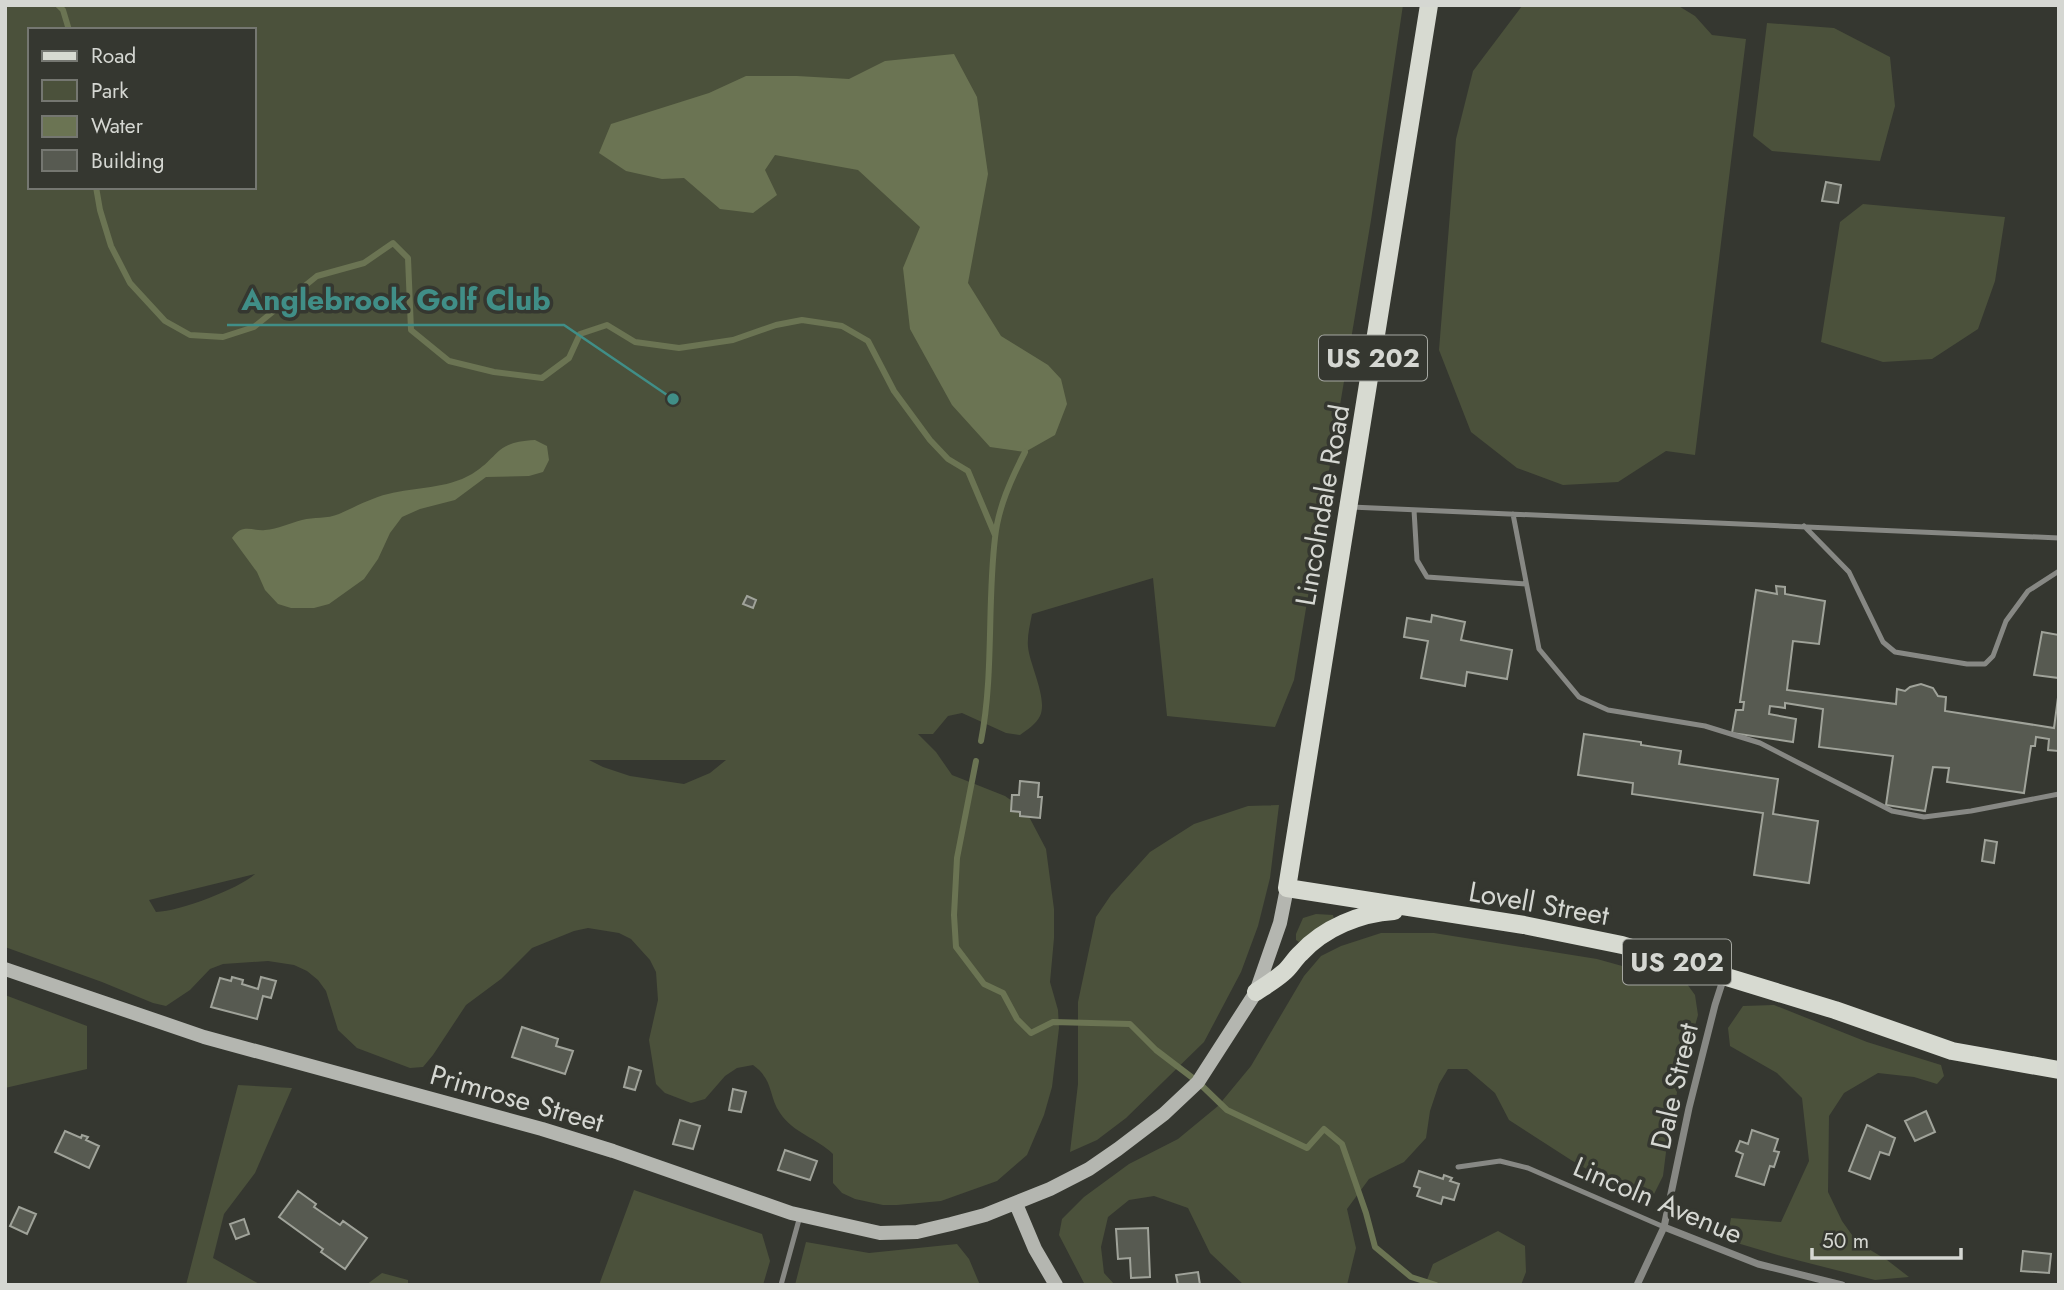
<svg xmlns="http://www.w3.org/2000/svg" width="2064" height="1290" viewBox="0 0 2064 1290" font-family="Jost,sans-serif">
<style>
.green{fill:#4b513b;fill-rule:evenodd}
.water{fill:#6b7453}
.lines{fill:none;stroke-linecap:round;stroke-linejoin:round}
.stream{stroke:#6b7453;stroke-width:6}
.building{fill:#575a51;stroke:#a0a39a;stroke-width:2}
.lane{stroke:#878884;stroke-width:5}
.street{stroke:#878884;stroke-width:7}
.secondary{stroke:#b4b6b0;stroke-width:14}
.primary{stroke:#d7dad1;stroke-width:18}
.labels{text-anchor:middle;stroke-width:7;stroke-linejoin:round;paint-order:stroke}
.shield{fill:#353730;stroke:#a5a7a1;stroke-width:2}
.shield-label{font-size:26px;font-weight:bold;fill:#d5d7d2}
.street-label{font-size:28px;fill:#d5d7d2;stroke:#353730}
.leader{fill:none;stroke:#408e87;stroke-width:2.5}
.callout-dot{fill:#408e87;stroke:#353730;stroke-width:2.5}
.callout-label{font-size:30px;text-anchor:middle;font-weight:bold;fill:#408e87;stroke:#353730;stroke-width:7;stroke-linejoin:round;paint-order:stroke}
</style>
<rect width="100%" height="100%" fill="#353730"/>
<path class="green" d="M5,5H1403L1371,220L1294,680L1275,727L1167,716L1153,578L1032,614C1030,625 1027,636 1028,647C1030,666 1048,699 1040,716C1036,724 1027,730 1020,735L1006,733L962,713L948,716L933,734H918L936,752L952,775L1005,796L1026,811L1046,849L1054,909V938L1050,982L1058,1010L1059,1028L1052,1087L1044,1115L1027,1155L997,1181L941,1201L897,1205H883L855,1199L842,1193L833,1183V1154C817,1138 793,1133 780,1113C768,1095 774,1080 753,1065L737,1068L725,1076L705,1099L691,1103L665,1093L656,1084L649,1040L658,1000L656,972L650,960L631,939L619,933L588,928L574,931L532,948L501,979L466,1005L433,1055L423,1067L410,1068L357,1048L338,1030L326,991L318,980L307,971L294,965L268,961L223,964L210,969L190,990L166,1006L153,1003L102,982L5,947ZM30,30H254V187H30ZM589,760H726L710,773L684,784L630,776L603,767ZM255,874C238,889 181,911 156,912L149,900Z
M1677,5L1695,16L1712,35L1746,39L1695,455L1666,451L1618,482L1563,485L1517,468L1471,432L1439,350L1456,139L1473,71L1522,6Z
M1767,23L1834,28L1890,57L1895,106L1880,161L1772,151L1753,136Z
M1863,204L2005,217L1995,281L1978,329L1932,359L1883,362L1821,342L1840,222Z
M1279,805L1270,878L1258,926L1241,972L1204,1042L1126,1118L1097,1140L1070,1152L1078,1084V1002L1096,917L1111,895L1150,852L1194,824L1248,806Z
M1316,914L1333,915L1334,919L1299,942L1296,940V934L1303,918Z
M1381,933H1434L1597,959L1687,984L1695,995L1698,1015L1679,1083L1668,1136L1663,1176L1652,1198L1642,1201L1571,1160L1509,1120L1495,1093L1467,1069H1448L1439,1084L1430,1111L1426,1138L1404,1162L1369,1179L1347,1209L1356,1248L1347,1285H1244L1210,1253L1188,1208L1154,1196L1129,1200L1108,1217L1101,1247L1104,1273L1115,1285H1085L1059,1235L1062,1219L1084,1197L1129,1164L1178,1139L1218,1106L1251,1066L1304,976L1321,956L1341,946Z
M5,995L87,1026V1069L5,1088Z
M1774,1005L1867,1042L1941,1065L1944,1076L1937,1084L1914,1077L1878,1073L1844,1093L1829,1116L1828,1192L1842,1221L1857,1242L1887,1260L1909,1277L1875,1280L1781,1256L1727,1240L1731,1218L1781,1222L1809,1161L1802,1098L1777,1073L1730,1046L1728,1028L1743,1006Z
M238,1085L292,1088L255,1173L224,1214L213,1258L261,1285H186Z
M634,1190L762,1234L770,1261L763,1285H599Z
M1498,1231L1525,1246L1526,1272L1521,1285H1425L1433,1264Z
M806,1242L869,1253L957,1244L969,1259L980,1285H795Z
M382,1273L408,1280V1285H366Z"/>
<path class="water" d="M954,54L977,97L988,174L968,283L1001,336L1048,365L1061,379L1067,404L1055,435L1025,452L990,447L952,405L910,329L903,268L920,227L858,170L775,155L765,170L777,195L753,213L720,209L684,178L662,179L626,171L599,153L611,124L709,93L746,76H797L849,79L885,61Z
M535,440L547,446L549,460L543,472L529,476L486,477L455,500L420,509L402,517L390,533L378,559L364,579L329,604L314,608H291L278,604L265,590L257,572L232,538C235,534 238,530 244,529C251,528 259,531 265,530C278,529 290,523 302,520C314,517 327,519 339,514C355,507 371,498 388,494C416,487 446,489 472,474C501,456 494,442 535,440Z"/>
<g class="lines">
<path class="stream" d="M58,5L63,10L69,30
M96,187L100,210L111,246L130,283L165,321L190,335L223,337L254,327L317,276L364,263L393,243L408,258L411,330L449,361L494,372L542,378L569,358L580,334L607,325L635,342L679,348L733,340L776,325L802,320L842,326L868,341L894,391L930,440L948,459L968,471L995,535
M981,741C994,674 987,605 995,538C998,508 1011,479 1025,452
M976,761L957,858L954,915L956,947L984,984L1003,993L1017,1019L1031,1033L1053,1022L1130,1024L1156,1050L1198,1082L1227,1110L1307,1148L1324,1129L1342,1144L1366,1213L1375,1247L1411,1277L1436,1285"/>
</g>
<path class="building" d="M1826,182L1841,185L1838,203L1822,201Z
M1776,586L1785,587V594L1825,601L1819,644L1793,641L1787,690L1896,704L1897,689L1905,691L1910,687L1921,684L1933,688L1938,696L1946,697L1945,711L2054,728L2059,690L2058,751L2048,750L2049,739L2036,737L2035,746H2031L2024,793L1947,782L1949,768L1933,767L1925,811L1886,805L1893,756L1819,747L1823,709L1785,703V708L1770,706L1769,714L1796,719L1793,742L1732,733L1736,710H1743L1744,702H1740L1756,590L1777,594Z
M747,596L756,600L753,608L743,604Z
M1432,615L1465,622L1461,640L1512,650L1507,679L1467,672L1465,686L1421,678L1428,641L1404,637L1407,618L1431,622Z
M2042,632L2059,635V678L2034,675Z
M1584,734L1641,742V745L1681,751L1679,764L1778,779L1773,814L1818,821L1809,883L1754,875L1763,813L1632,794L1633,783L1578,775Z
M1020,781L1039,783L1038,797H1042L1040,818L1020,816V812L1011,811L1012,795H1019Z
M1985,840L1997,842L1994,863L1982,861Z
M232,977L243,980L242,984L258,989L261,977L276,981L271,998L263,996L257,1019L211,1007L220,978L231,981Z
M522,1027L558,1039L556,1046L573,1051L565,1074L512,1057Z
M629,1067L641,1071L635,1090L624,1087Z
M733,1089L746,1092L741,1112L729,1110Z
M1926,1111L1935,1132L1915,1141L1905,1121Z
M680,1120L700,1126L693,1149L673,1144Z
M1867,1125L1895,1138L1889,1155L1880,1152L1870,1179L1849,1171Z
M1752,1130L1778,1139L1774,1151L1779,1152L1774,1167L1770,1166L1764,1185L1736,1176L1743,1154L1736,1151L1740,1141L1748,1144Z
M65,1131L81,1138L82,1135L88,1137L86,1140L99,1146L89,1168L55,1152Z
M785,1150L817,1161L810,1180L778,1170Z
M1419,1171L1443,1179L1444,1175L1452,1178L1450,1181L1459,1184L1454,1200L1443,1197L1441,1204L1417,1196L1420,1188L1414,1186Z
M298,1191L316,1204L314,1207L340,1225L343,1221L367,1238L345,1269L321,1252L323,1249L279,1217Z
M19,1207L36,1214L27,1234L10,1226Z
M244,1219L249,1234L236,1239L230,1224Z
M1148,1228L1150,1277L1131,1278L1130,1258L1118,1259L1116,1229Z
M2023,1251L2051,1254L2049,1273L2021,1271Z
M1198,1272L1200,1285H1178L1176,1275Z"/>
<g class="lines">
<path class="lane" d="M1351,507L2059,538
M1414,510L1417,560L1427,577L1526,584
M1513,514L1539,649L1579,697L1608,710L1705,726L1760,743L1892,811L1924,817L1971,811L2059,794
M1804,526L1849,572L1883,642L1895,652L1967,664H1985L1993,656L2006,621L2028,591L2059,571
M1458,1167L1500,1161L1528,1168L1664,1227
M781,1285L800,1216"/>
<path class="street" d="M1664,1227L1758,1264L1842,1285
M1637,1285L1664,1227L1689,1108L1715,1005L1724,977"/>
<path class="secondary" d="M5,969L204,1037L542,1129L613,1151L791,1213L880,1233L917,1232L951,1224L985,1215L1050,1189L1089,1169L1118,1149L1164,1114L1198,1082L1256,992L1280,923L1287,888
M1016,1204L1035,1249L1056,1285"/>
<path class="primary" d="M1429,5C1383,300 1332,594 1287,888L1524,925L1622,945L1835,1010L1952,1051L2059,1070
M1256,992C1265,986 1275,980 1283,973C1290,968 1294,959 1301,953C1324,928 1360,913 1394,911"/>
</g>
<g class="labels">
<g class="shield">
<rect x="1319" y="335.5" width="108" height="45" rx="5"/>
<rect x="1623" y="939.5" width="108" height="45" rx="5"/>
</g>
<g class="shield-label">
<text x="1373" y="367">US 202</text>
<text x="1677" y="971">US 202</text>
</g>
<g class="street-label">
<text transform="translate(1322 505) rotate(-80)" y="10">Lincolndale Road</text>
<text transform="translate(1539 903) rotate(10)" y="10">Lovell Street</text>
<text transform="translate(1674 1086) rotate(-77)" y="10">Dale Street</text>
<text transform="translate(517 1098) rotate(16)" y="10">Primrose Street</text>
<text transform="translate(1658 1200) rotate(23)" y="10">Lincoln Avenue</text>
</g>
</g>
<path class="leader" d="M673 399L564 325H227"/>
<circle class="callout-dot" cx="673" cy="399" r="7"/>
<g class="callout-label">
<text x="396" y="310">Anglebrook Golf Club</text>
</g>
<rect width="2064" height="1290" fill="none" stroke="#d5d7d2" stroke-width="14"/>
<rect x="28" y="28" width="228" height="161" fill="#353730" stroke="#757771" stroke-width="2"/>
<rect x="42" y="51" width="35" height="10" fill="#d7dad1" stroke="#757771" stroke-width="2"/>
<text x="91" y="63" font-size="21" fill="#d5d7d2">Road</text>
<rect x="42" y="80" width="35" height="21" fill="#4b513b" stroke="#757771" stroke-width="2"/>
<text x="91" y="98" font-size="21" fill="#d5d7d2">Park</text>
<rect x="42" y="116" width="35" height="21" fill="#6b7453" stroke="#757771" stroke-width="2"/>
<text x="91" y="133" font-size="21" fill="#d5d7d2">Water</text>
<rect x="42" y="150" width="35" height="21" fill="#575a51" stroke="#757771" stroke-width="2"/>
<text x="91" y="168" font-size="21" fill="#d5d7d2">Building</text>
<path d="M1812 1248v10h149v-10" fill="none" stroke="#d5d7d2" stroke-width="3.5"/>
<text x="1822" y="1248" font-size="21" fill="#d5d7d2" stroke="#353730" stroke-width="5" paint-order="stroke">50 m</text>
</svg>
